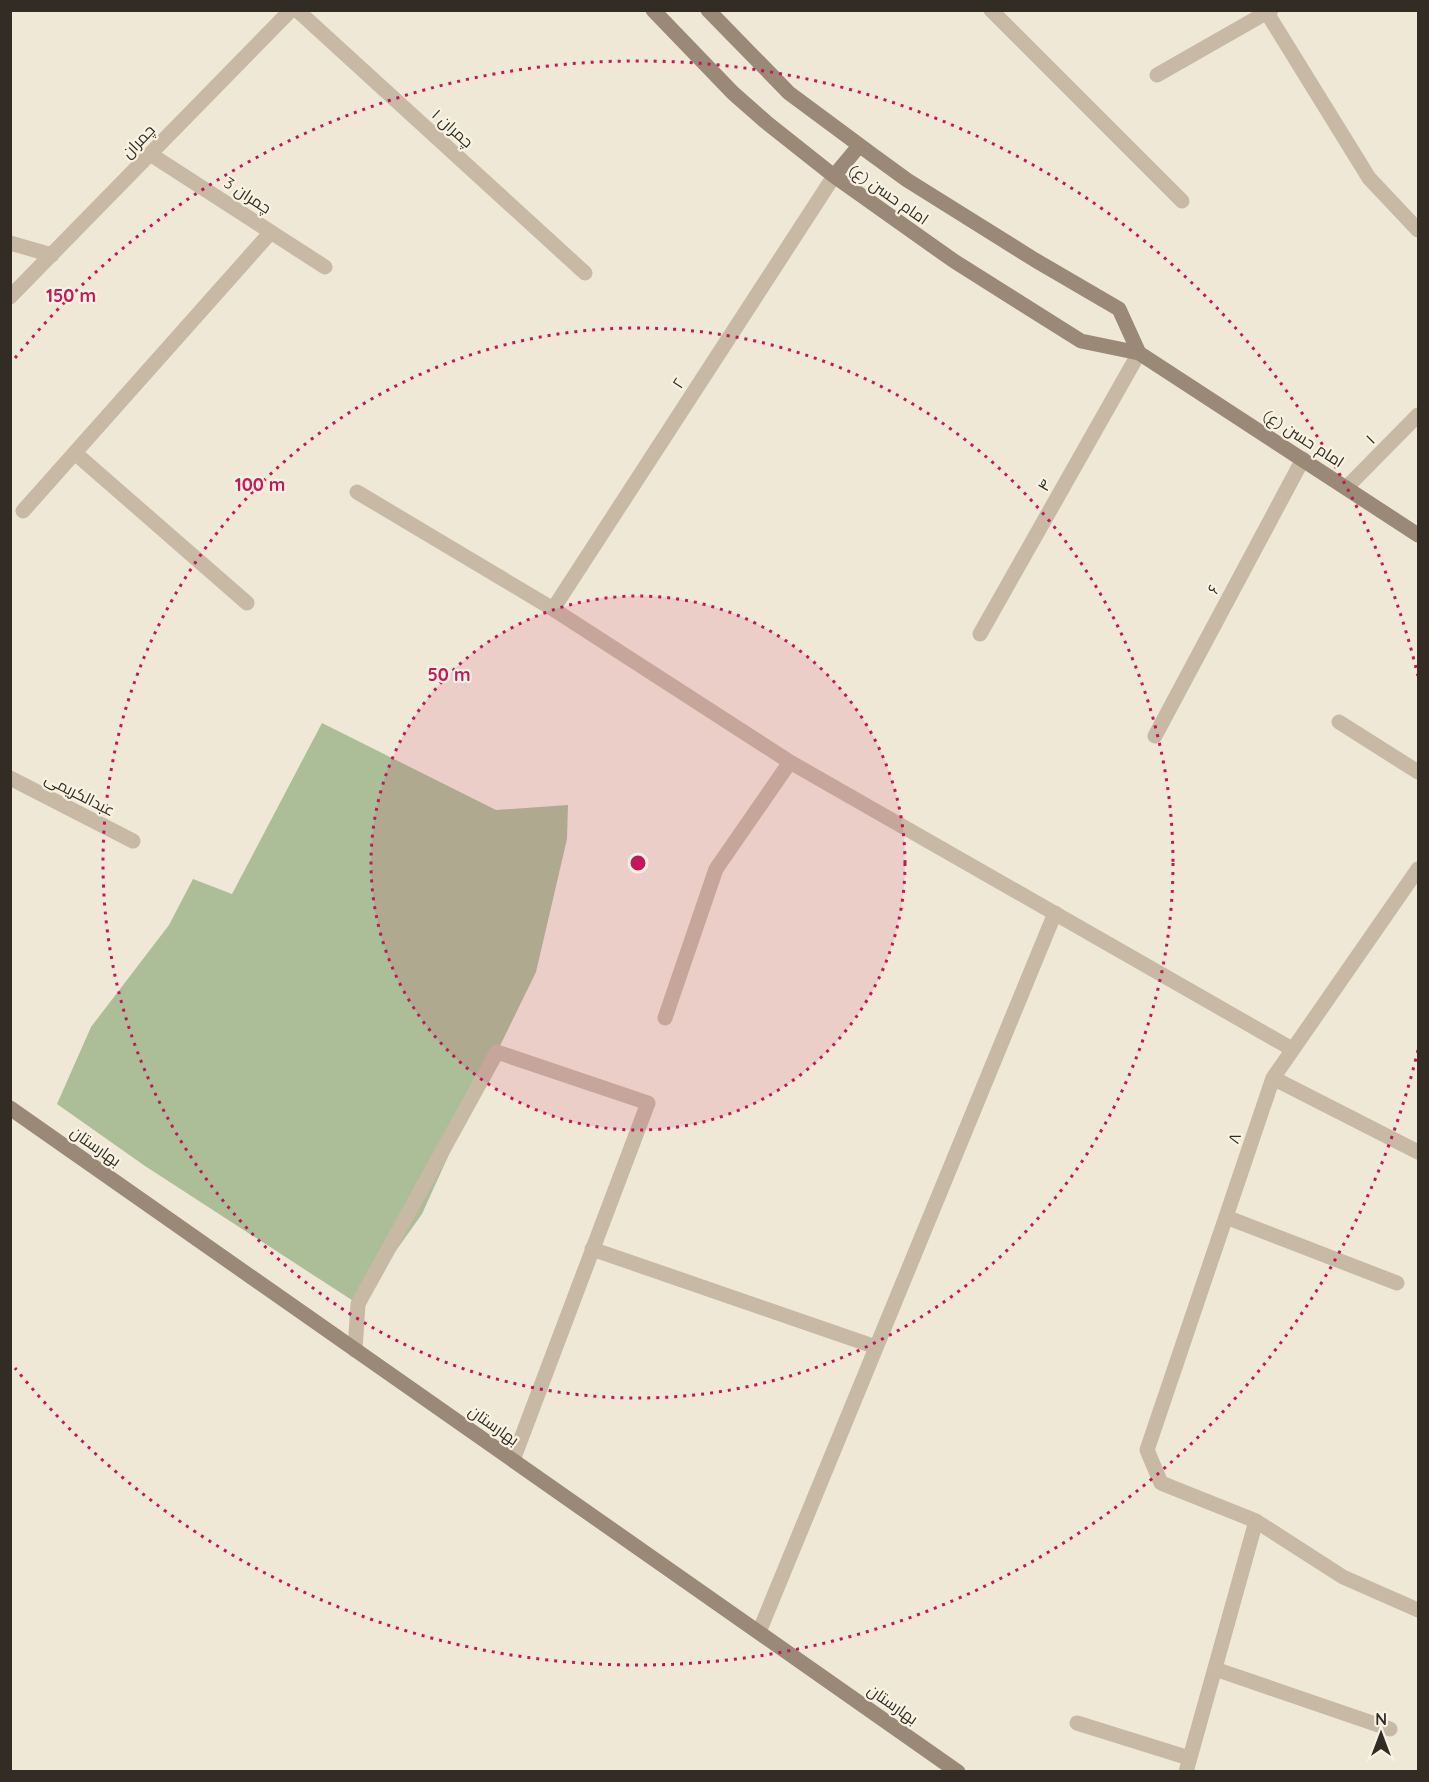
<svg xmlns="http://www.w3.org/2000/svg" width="1429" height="1782" viewBox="0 0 1429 1782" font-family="Quicksand,Cairo,sans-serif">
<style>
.green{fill:#acbe98}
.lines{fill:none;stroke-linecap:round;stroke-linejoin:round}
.street{stroke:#c7b9a4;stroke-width:15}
.secondary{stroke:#9a8976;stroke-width:15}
.ring{fill:none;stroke:#c2185b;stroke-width:3;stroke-dasharray:3 6}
.labels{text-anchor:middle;stroke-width:4.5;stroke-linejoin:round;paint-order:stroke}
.street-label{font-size:16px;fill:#332c25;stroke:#f8f2e3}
.centre{fill:#c2185b;stroke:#f8f2e3;stroke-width:3}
.ring-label{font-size:18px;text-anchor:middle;font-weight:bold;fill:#c2185b;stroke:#f8f2e3;stroke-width:4.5;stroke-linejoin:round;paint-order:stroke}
</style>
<rect width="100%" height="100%" fill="#f0e8d7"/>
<path class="green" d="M322,723L496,810L568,805L567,839L536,972L475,1097L422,1214L358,1304L145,1166L57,1104L91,1027L169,925L193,879L232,894Z"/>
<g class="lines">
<path class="street" d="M297,10L585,273
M991,10L1182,201
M1267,13L1369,178L1418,230
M1157,75L1271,10
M150,154L325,267
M10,243L52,255
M10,297L291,10
M75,453L247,603
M1346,488L1418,415
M357,492L553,609L790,762L1292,1049
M23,511L271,232
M553,609L834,176
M980,634L1139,353
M1339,722L1418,772
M1155,736L1303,459
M10,778L133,841
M1418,869L1273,1078L1147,1450L1161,1483L1256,1521L1343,1577L1418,1610
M665,1018L716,869L790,762
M1273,1078L1418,1152
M1226,1217L1397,1283
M592,1249L876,1347
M355,1350L358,1304L497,1052L648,1103L513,1460
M759,1632L1055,913
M1215,1669L1390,1729
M1077,1723L1189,1758
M1186,1772L1256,1521"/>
<path class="secondary" d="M653,10L733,93L766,122L834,176L954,261L1081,341L1139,353L1418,535
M708,10L789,93L874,156L907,180L1035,260L1119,309L1139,353
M834,176L859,146
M10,1108L958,1772"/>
</g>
<circle cx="638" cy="863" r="267" fill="#c2185b" fill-opacity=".12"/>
<g class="ring">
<circle cx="638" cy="863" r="267"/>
<circle cx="638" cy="863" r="535"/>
<path d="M1418 1050A802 802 0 0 1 15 1368M15 358A802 802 0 0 1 1418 676"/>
</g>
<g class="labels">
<g class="street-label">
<text transform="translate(453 128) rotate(42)" y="6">چمران ۱</text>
<text transform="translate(138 141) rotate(-46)" y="6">چمران</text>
<text transform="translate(889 194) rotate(35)" y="6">امام حسن (ع)</text>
<text transform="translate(248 195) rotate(33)" y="6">چمران 3</text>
<text transform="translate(678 383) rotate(-57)" y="6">۲</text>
<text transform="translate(1304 438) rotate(33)" y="6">امام حسن (ع)</text>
<text transform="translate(1370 439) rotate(-45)" y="6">۱</text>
<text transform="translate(1044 485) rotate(-60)" y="6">۴</text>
<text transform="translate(1213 589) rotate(-62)" y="6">۶</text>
<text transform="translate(80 794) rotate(27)" y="6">عبدالکریمی</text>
<text transform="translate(1234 1138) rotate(-71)" y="6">۸</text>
<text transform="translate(96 1146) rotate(35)" y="6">بهارستان</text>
<text transform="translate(494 1425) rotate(35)" y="6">بهارستان</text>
<text transform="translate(893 1704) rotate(35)" y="6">بهارستان</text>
</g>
</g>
<circle cx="638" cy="863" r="9" class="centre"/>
<g class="ring-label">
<text x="71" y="302">150 m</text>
<text x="260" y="491">100 m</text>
<text x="449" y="681">50 m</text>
</g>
<rect width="1429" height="1782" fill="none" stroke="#332c25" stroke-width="24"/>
<g transform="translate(1381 1734)" stroke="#f8f2e3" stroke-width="4.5" paint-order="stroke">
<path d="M0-4.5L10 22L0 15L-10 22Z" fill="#332c25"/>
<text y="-9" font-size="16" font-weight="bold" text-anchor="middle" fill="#332c25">N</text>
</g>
</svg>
